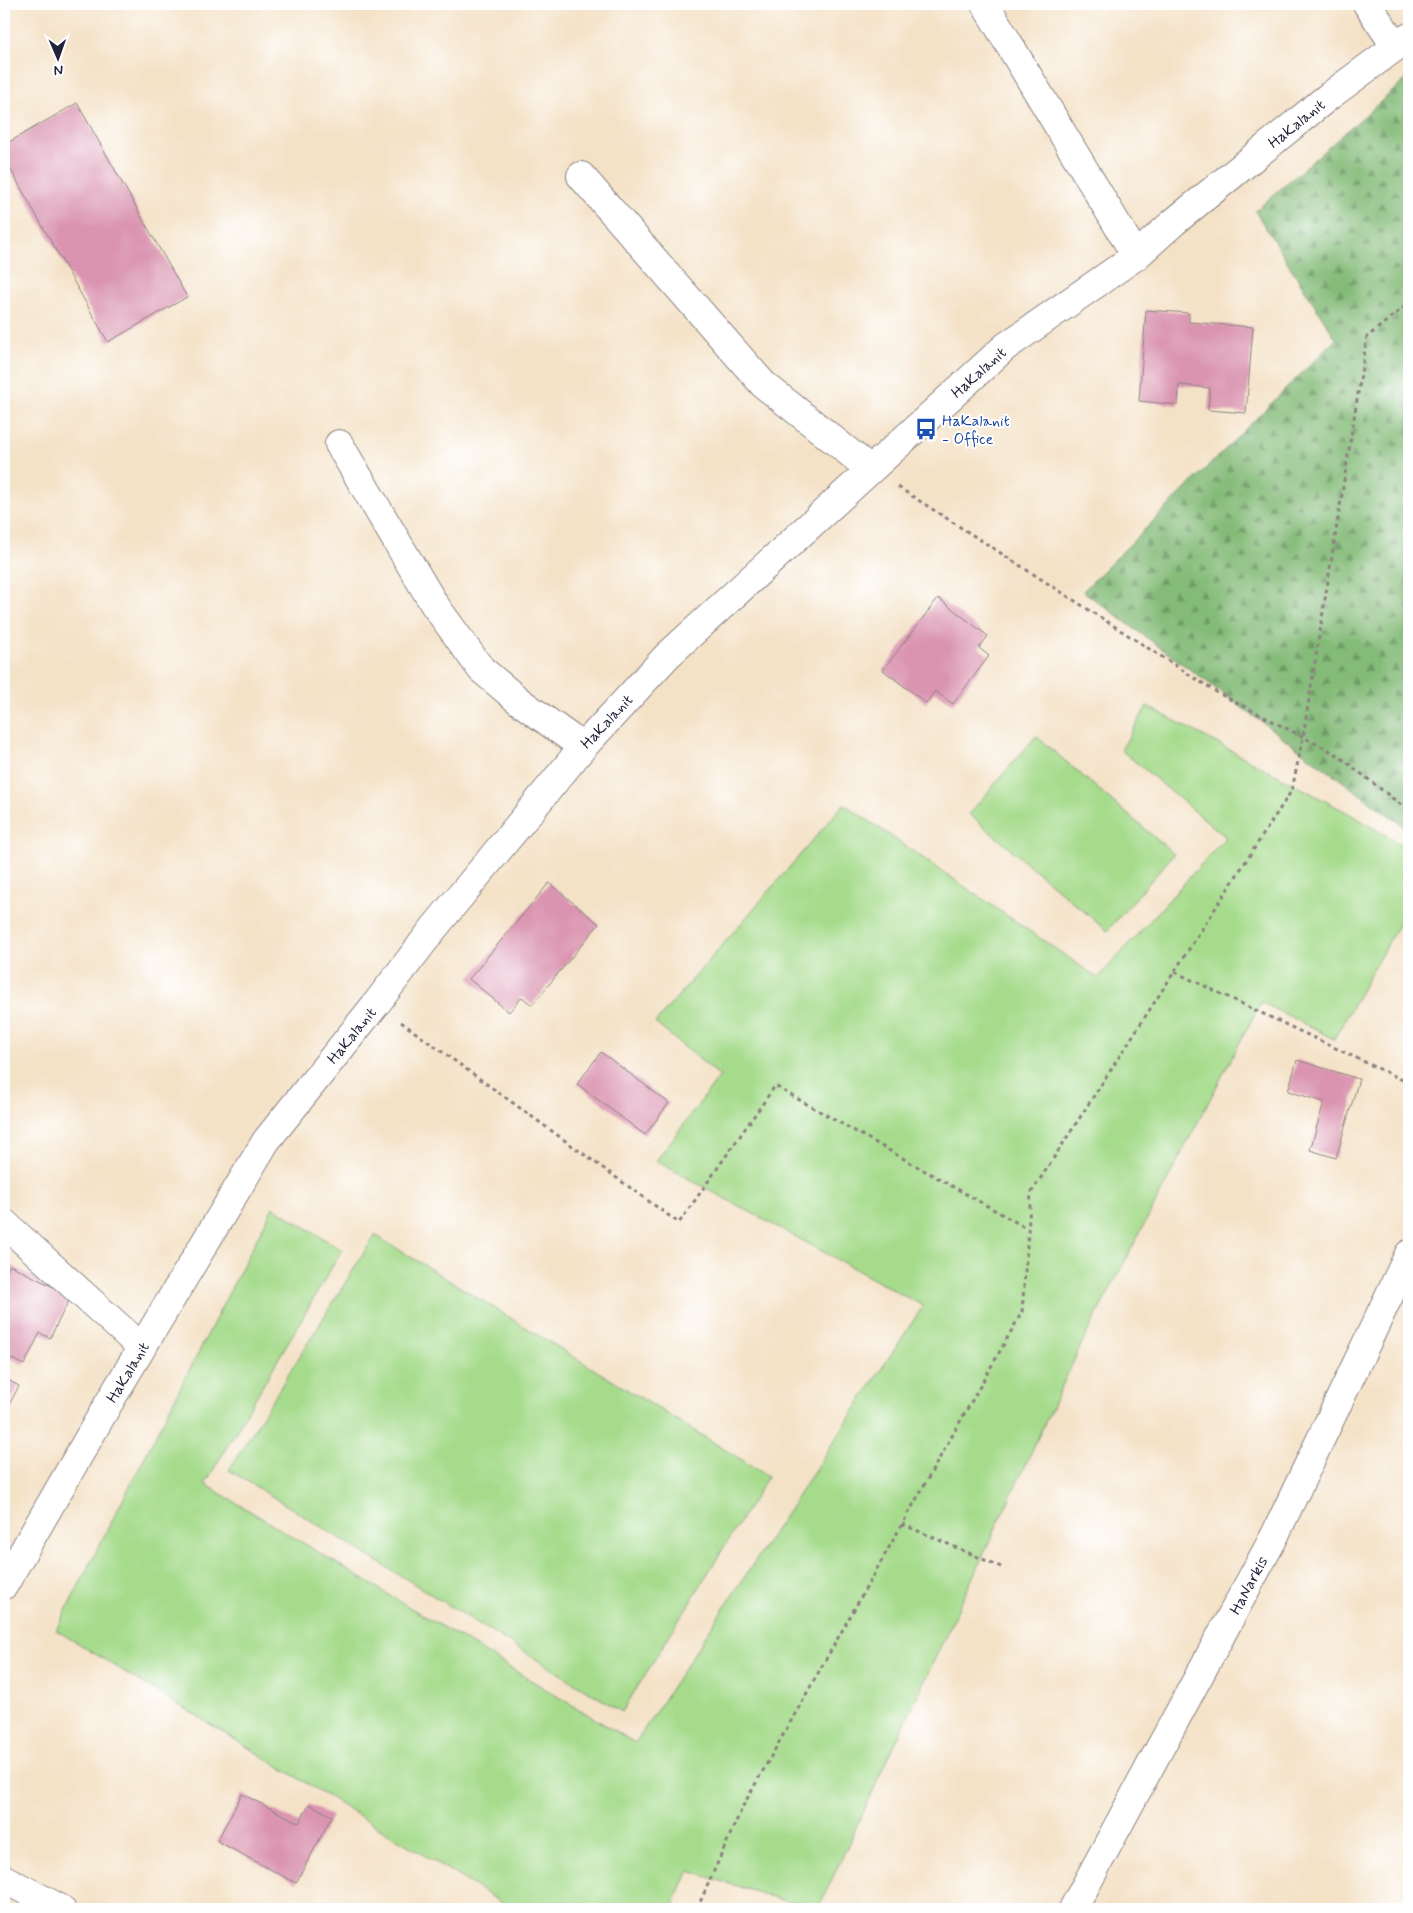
<svg xmlns="http://www.w3.org/2000/svg" width="1413" height="1913" viewBox="0 0 1413 1913" font-family="Mynerve,sans-serif">
<style>
.forest{fill:url(#forest-firs);stroke:#536e5a}
.park{fill:#a6db8c;stroke:#647e64}
.building{fill:#da94b0}
.lines{fill:none;stroke-linecap:round;stroke-linejoin:round}
.minor-casing{stroke:#8b8281;stroke-width:30}
.path{stroke:#8b8281;stroke-width:3;stroke-dasharray:4 4;stroke-linecap:butt}
.minor{stroke:#fff;stroke-width:28}
.labels{text-anchor:middle;stroke-width:4;stroke-linejoin:round;paint-order:stroke}
.street-label{font-size:16px;fill:#22223b;stroke:#fff}
.transit-label{font-size:16px;fill:#164399;stroke:#fff;text-anchor:start}
</style>
<defs>
<pattern id="forest-firs" width="22" height="20" patternUnits="userSpaceOnUse" patternTransform="scale(1.25)"><rect width="22" height="20" fill="#84bb78"/><path d="M5 1l3.5 6h-7zM16 11l3.5 6h-7z" fill="#6c9864"/></pattern>
</defs>
<rect width="100%" height="100%" fill="#fff"/>
<filter id="ink" filterUnits="userSpaceOnUse"><feTurbulence type="fractalNoise" baseFrequency=".02" numOctaves="2"/><feDisplacementMap in="SourceGraphic" scale="10" xChannelSelector="R" yChannelSelector="G"/><feConvolveMatrix kernelMatrix="1 2 1 2 8 2 1 2 1" color-interpolation-filters="sRGB"/></filter>
<filter id="wash" filterUnits="userSpaceOnUse"><feTurbulence type="fractalNoise" baseFrequency=".0096" numOctaves="4" result="noise"/><feDisplacementMap in="SourceGraphic" scale="20" xChannelSelector="R" yChannelSelector="G"/><feGaussianBlur stdDeviation="1.12" result="paint"/><feColorMatrix in="noise" values="0 0 0 0 0 0 0 0 0 0 0 0 0 0 0 0 0 1.4 0 .05"/><feComposite in="paint" operator="in"/></filter>
<g filter="url(#wash)">
<rect width="100%" height="100%" fill="#f4e2c7"/>
<path class="forest" d="M1409,77V830L1083,591L1336,339L1255,211Z"/>
<path class="park" d="M1147,706L1350,814L1409,849V905L1334,1039L1261,1002L1084,1339L818,1909H810L689,1871L671,1909H512L56,1630L273,1207L342,1250L205,1484L635,1743L923,1306L656,1161L720,1076L655,1023L844,804L1098,978L1226,837L1121,750Z
M1036,736L1174,854L1107,931L969,814Z
M375,1235L768,1476L622,1712L229,1470Z"/>
<g id="blocks">
<path class="building" d="M77,103L187,297L108,342L4,158V145Z
M1146,310L1189,313V322L1253,327L1246,413L1208,410L1210,388L1179,385L1178,405L1139,401Z
M938,598L988,636L979,648L989,656L953,704L935,691L926,703L883,670Z
M549,883L599,924L532,1005L522,997L509,1012L469,979Z
M601,1052L669,1103L645,1135L577,1084Z
M1297,1060L1359,1079L1336,1158L1310,1150L1324,1102L1288,1091Z
M10,1265L71,1296L50,1338L40,1333L24,1365L4,1355V1302L6,1298L4,1297V1277Z
M4,1378L19,1386L4,1414Z
M242,1794L299,1823L309,1804L332,1816L296,1883L217,1841Z"/>
</g>
</g>
<g filter="url(#ink)">
<use href="#blocks" fill-opacity="0" stroke="#8b8281" stroke-width="1"/>
<g class="lines">
<g class="minor-casing">
<path id="minor" d="M985,4L1136,256
M1367,4L1396,47
M581,176L763,384L870,469
M339,444L434,604L481,669L519,701L583,747
M4,1223L141,1347
M4,1585L114,1394L266,1141L376,1004L434,928L583,747L667,656L1005,347L1136,256L1174,222L1328,97L1409,37
M4,1879L61,1909
M1073,1909L1274,1537L1409,1254"/>
</g>
<path class="path" d="M898,487L1218,693L1336,754L1409,811
M1175,972L1409,1083
M401,1022L679,1223L775,1086L1028,1229
M902,1524L1001,1567
M697,1909L743,1806L1022,1312L1031,1193L1292,790L1303,737L1367,337L1409,303"/>
<use href="#minor" class="minor"/>
</g>
</g>
<defs>
<g id="bus-bare" transform="scale(1.725)"><path d="M-5-6H5V4H4V6H2V4H-2V6H-4V4H-5ZM-3.5-4V0h7V-4ZM-3.5 1.2v1.5H-2V1.2ZM2 1.2v1.5H3.5V1.2Z" fill="#1a4fb4" stroke="#fff" stroke-width="2.5" paint-order="stroke"/></g>
</defs>
<g fill-rule="evenodd">
<use href="#bus-bare" x="926" y="429"/>
</g>
<g class="labels">
<g class="street-label">
<text transform="translate(1296 123) rotate(-39)" y="6">HaKalanit</text>
<text transform="translate(978 372) rotate(-42)" y="6">HaKalanit</text>
<text transform="translate(606 721) rotate(-47)" y="6">HaKalanit</text>
<text transform="translate(351 1035) rotate(-51)" y="6">HaKalanit</text>
<text transform="translate(127 1372) rotate(-59)" y="6">HaKalanit</text>
<text transform="translate(1248 1585) rotate(-62)" y="6">HaNarkis</text>
</g>
<g class="transit-label">
<text x="942" y="426">HaKalanit<tspan x="942" dy="18">- Office</tspan></text>
</g>
</g>
<rect width="1413" height="1913" fill="none" stroke="#fff" stroke-width="20"/>
<g transform="translate(58 58) rotate(178)" stroke="#ffffff" stroke-width="4" paint-order="stroke">
<path d="M0-4L9 19L0 12L-9 19Z" fill="#22223b"/>
<text y="-8" font-size="14" font-weight="bold" text-anchor="middle" fill="#22223b">N</text>
</g>
</svg>
